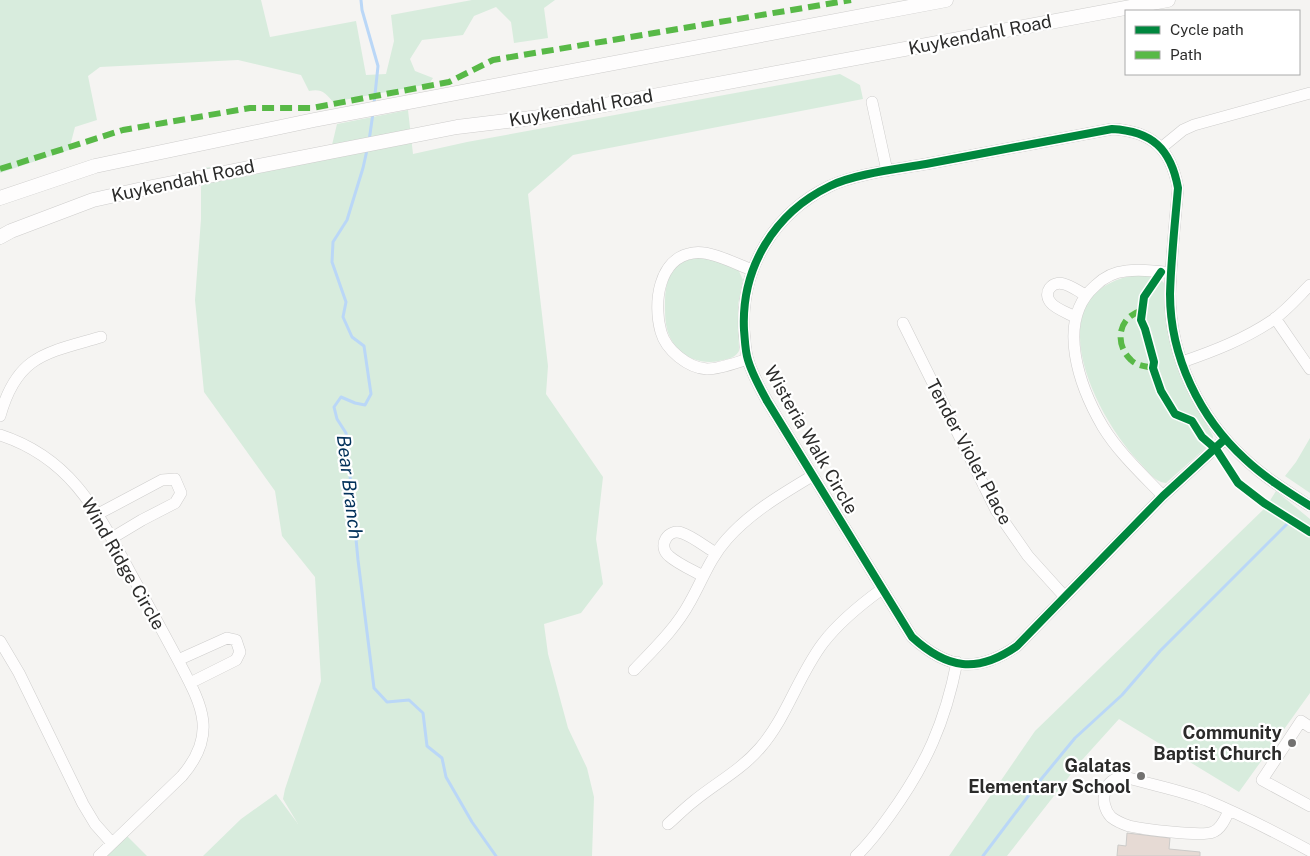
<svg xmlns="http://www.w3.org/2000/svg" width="1310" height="856" viewBox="0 0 1310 856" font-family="'Public Sans',sans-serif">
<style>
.green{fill:#d8ecdd}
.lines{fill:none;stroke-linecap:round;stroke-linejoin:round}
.stream{stroke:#bad7f7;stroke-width:3}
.building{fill:#e6dad4;stroke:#cccbc9}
.minor-casing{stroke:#cecdcc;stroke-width:12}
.major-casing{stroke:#cecdcc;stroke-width:15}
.minor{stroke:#fefdfd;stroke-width:11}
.major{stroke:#fefdfd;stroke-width:14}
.quiet{stroke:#58b947;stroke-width:6;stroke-dasharray:12 6;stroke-linecap:butt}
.cycleway-casing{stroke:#fff;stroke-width:11}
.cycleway{stroke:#00873e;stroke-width:8}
.poi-dot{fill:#727170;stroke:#fff;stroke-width:2}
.labels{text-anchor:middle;stroke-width:4.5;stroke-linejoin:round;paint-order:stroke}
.street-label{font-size:18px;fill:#2b2b2a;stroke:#fff}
.poi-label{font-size:18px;font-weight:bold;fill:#2b2b2a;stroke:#fff;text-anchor:end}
.water-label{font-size:19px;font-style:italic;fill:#02315a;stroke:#fff}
</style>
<rect width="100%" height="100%" fill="#f5f4f2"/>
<path class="green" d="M0,0H261L270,37L356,21L366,75L386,74L394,41L391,15L472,0H555L544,8L548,38L514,43L511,22L496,7L474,16L463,35L422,40L410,59L415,71L433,78L429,84L333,102C326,93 321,88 309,91L301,75L238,60L100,67L88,76L97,120L75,127L69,150L0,173Z
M840,74L860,85L863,99L573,155L528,194L548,366L546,394L603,477L596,539L603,584L581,613L544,624L548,654L568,728L587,768L594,797L592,856H203L241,819L276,794L298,824L283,799L285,789L321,681L315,577L282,536L275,491L204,392L195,300L201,219V168L300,159L332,145L337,124L408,110L413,154L467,142Z
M703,257L738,269L743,280L738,305L739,351C734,359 727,359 719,361C693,366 670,350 666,324C665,318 665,311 665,304C665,292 666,278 675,268C682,259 693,259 703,257Z
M1136,275C1147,275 1156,274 1164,283L1176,363L1189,393L1213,436V441L1208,446L1166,483C1154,482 1147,470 1139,462C1095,416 1033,292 1136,275Z
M1310,438V493L1285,476L1296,462Z
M1276,491L1310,519V693L1239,792L1119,719L1082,760L1007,856H949L1035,731L1266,507Z
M127,836L147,856H107Z"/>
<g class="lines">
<path class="stream" d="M361,0L362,10L378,66L374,104
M369,141L373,113
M367,150L363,168L347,220L333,242L332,262L346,302L343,317L352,337L364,346L371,394L365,405L355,403L341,397L334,407L337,419L346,433L358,560L374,688L387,702L409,700L423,713L427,746L442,758L446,777L472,822L496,856
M983,856L1038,783L1075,738L1122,695L1160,651L1287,524"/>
</g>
<path class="building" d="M1127,833L1170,838L1169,849L1200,852V856H1117L1118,845L1126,846Z"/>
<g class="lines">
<g class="minor-casing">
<path id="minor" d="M872,102L887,171
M1161,148L1183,130L1194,125L1310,93
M1075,317C1068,313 1056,309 1051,303C1042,293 1052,280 1064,284C1072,286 1079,292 1086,295
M1275,318L1310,369
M903,323L996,510L1028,556L1065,597
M748,359C735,363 720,369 707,369C688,368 666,350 661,332C653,304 658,258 693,253C710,250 736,264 752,270
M1182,362C1214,351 1245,339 1273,320C1287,310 1298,297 1310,285
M0,416C17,355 46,353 101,337
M0,435C71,458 97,511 130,572C146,601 162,630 178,660C201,704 219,733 182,776L99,856
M1225,439L1163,496L1017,646C977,674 947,669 912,637L767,401C760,388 752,374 748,360C745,351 745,340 744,330C741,268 774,213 830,186C854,174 898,169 926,164C988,152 1050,141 1112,129C1152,131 1171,149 1178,188C1175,223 1171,259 1170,294C1170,357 1200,418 1245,459C1264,477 1288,492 1310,506
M1163,496C1142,474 1119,453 1103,427C1080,388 1055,321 1095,286C1103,278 1114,272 1126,271C1140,269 1157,271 1171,273
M98,514L162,480L175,479L181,493L175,503L142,520L112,538
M703,576C692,570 678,564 669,556C657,546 668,528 682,533C692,536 707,548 716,553
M0,641L19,673L83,804L95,824L111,842
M178,660L227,638L236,640L240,652L236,660L190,683
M634,670C655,648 676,628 690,602C702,581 710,558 727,539C751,512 782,494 812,476
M1310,727L1301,721L1262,780L1310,806
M1229,811C1225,819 1221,829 1213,832C1202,837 1142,829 1129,826C1123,824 1116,821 1111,817C1098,803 1103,777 1125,777C1152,785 1180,790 1206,800C1242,815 1277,833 1310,851
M668,824C677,816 685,808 694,801C716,783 741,770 760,748C787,717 798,676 823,643C839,622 860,605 882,589
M856,856C869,844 880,829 890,815C926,765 945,723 957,662"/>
</g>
<g class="major-casing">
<path id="major" d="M0,198L95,166L314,120L946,0
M0,237L11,231L93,200L147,188L457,127L540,117L1168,0"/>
</g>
<use href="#minor" class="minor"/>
<use href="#major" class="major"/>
<path class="quiet" d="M0,169L123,130L250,108H312L449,82L493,60L851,0
M1141,311C1118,317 1114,344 1131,360C1137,366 1145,366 1153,368"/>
<g class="cycleway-casing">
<path id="cycleway" d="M1161,272L1144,297L1141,320L1145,329L1154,362L1153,368L1161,391L1175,414L1192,421L1202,437L1216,449L1238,483L1264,503L1310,532
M1225,439L1163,496L1017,646C977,674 947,669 912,637L767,401C760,388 752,374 748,360C745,351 745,340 744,330C741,268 774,213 830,186C854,174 898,169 926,164C988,152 1050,141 1112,129C1152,131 1171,149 1178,188C1175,223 1171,259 1170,294C1170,357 1200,418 1245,459C1264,477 1288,492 1310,506"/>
</g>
<use href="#cycleway" class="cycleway"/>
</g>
<g class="poi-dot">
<circle cx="1292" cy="743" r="5"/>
<circle cx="1141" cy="776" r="5"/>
</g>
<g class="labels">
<g class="street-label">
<text transform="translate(980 35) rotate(-11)" y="6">Kuykendahl Road</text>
<text transform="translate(581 108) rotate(-10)" y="6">Kuykendahl Road</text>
<text transform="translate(183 181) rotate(-12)" y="6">Kuykendahl Road</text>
<text transform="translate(811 440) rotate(60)" y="6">Wisteria Walk Circle</text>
<text transform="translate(969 452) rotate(62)" y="6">Tender Violet Place</text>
<text transform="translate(123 564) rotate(60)" y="6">Wind Ridge Circle</text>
</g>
<g class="poi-label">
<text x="1282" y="739">Community<tspan x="1282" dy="21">Baptist Church</tspan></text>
<text x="1131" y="772">Galatas<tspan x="1131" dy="21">Elementary School</tspan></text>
</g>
<g class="water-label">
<text transform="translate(350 487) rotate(83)" y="7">Bear Branch</text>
</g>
</g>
<rect x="1125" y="10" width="175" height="65" fill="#ffffff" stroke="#aaaaaa"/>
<rect x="1135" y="26" width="25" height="8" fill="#00873e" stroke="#aaaaaa"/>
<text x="1170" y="35" font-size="15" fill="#2b2b2a">Cycle path</text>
<rect x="1135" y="51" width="25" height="8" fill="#58b947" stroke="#aaaaaa"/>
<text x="1170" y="60" font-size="15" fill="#2b2b2a">Path</text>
</svg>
